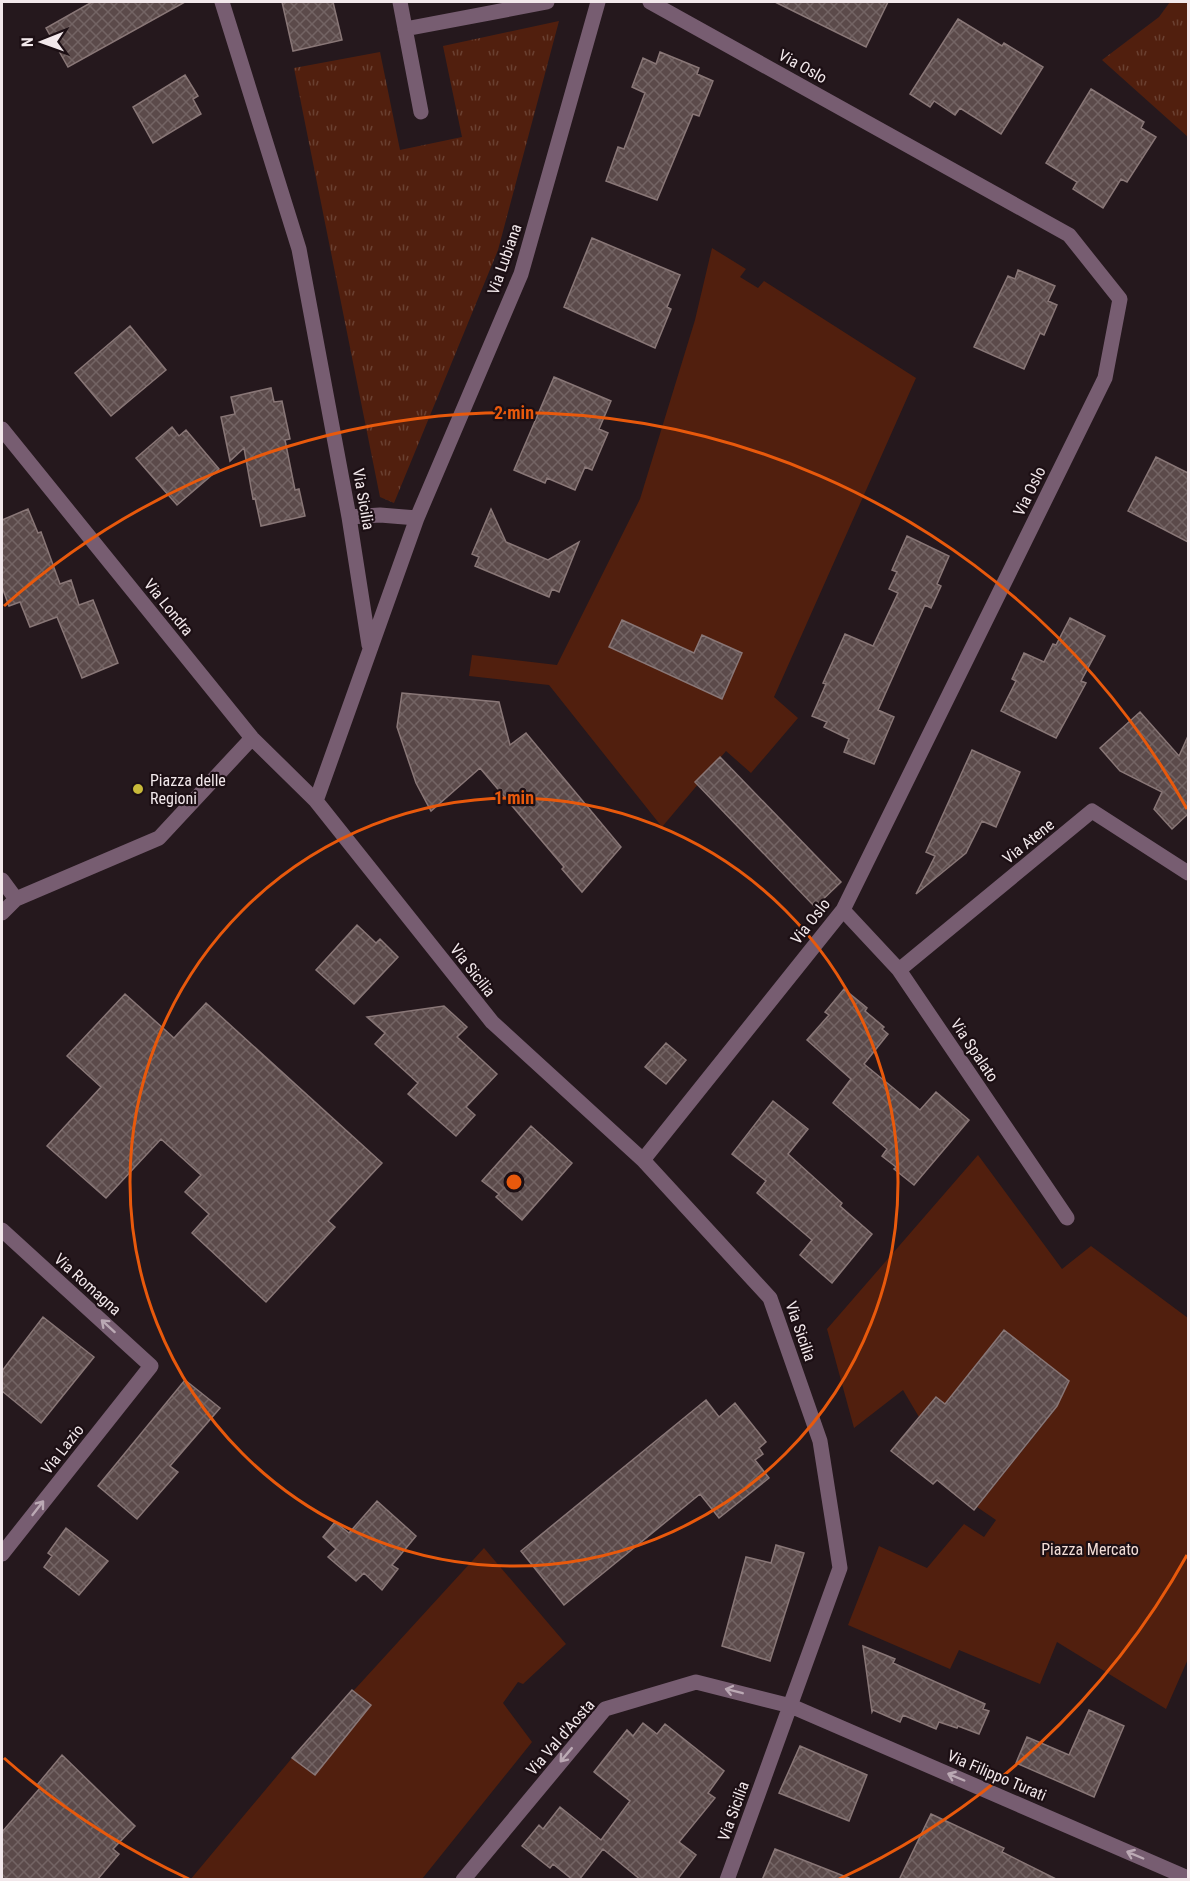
<svg xmlns="http://www.w3.org/2000/svg" width="1190" height="1881" viewBox="0 0 1190 1881" font-family="'Roboto Condensed',sans-serif">
<style>
.grass{fill:url(#grass-tufts)}
.park{fill:#511f0e}
.building{fill:url(#building-cross-hatch);stroke:#897777;stroke-width:1.5}
.lines{fill:none;stroke-linecap:round;stroke-linejoin:round}
.street{stroke:#775d71;stroke-width:15}
.oneway{stroke:#bba9b4}
.ring{fill:none;stroke:#e8590c;stroke-width:3}
.poi-dot{fill:#c9ba3a;stroke:#1c0f14;stroke-width:2}
.labels{text-anchor:middle;stroke-width:4.5;stroke-linejoin:round;paint-order:stroke}
.street-label{font-size:16px;fill:#f2e8eb;stroke:#1c0f14}
.poi-label{font-size:16px;fill:#f2e8eb;stroke:#1c0f14;text-anchor:start}
.park-label{font-size:16px;fill:#f3ddd6;stroke:#1c0f14}
.centre{fill:#e8590c;stroke:#1c0f14;stroke-width:3}
.ring-label{font-size:18px;text-anchor:middle;font-weight:bold;fill:#e8590c;stroke:#1c0f14;stroke-width:4.5;stroke-linejoin:round;paint-order:stroke}
</style>
<defs>
<pattern id="grass-tufts" width="24" height="20" patternUnits="userSpaceOnUse" patternTransform="scale(1.5)"><rect width="24" height="20" fill="#511f0e"/><path d="M3 7l-1-3M5 7V3M7 7l1-3M15 17l-1-3M17 17v-4M19 17l1-3" fill="none" stroke="#6a4031"/></pattern>
<pattern id="building-cross-hatch" width="8" height="8" patternUnits="userSpaceOnUse" patternTransform="scale(1.5)"><rect width="8" height="8" fill="#5b4a4a"/><path d="M0 0l8 8M0 8l8-8" fill="none" stroke="#736464"/></pattern>
</defs>
<rect width="100%" height="100%" fill="#25181d"/>
<path class="grass" d="M1170,2H1188V137L1102,60L1159,17Z
M559,21L498,250L394,503L380,497L294,68L380,52L400,150L462,137L443,46Z"/>
<path class="park" d="M712,248L746,269L740,277L758,288L764,281L916,378L774,697L798,718L751,773L726,751L662,827L549,685L469,676L472,655L557,665L640,499L695,320Z
M978,1155L1062,1269L1091,1246L1188,1318V1659L1166,1709L1057,1642L1040,1684L959,1650L950,1669L848,1625L879,1546L927,1568L964,1524L984,1537L996,1520L977,1507L1054,1411L1069,1382L1004,1330L961,1383L972,1392L956,1413L936,1397L919,1417L903,1390L854,1428L827,1329Z
M484,1548L566,1644L523,1684L518,1682L503,1703L532,1742L422,1879L190,1880L292,1758Z"/>
<path class="building" d="M92,2H185L68,67L46,28Z
M282,2H333L342,40L293,51Z
M775,2H888L866,47Z
M958,19L1002,46L1004,43L1043,67L1001,134L960,108L955,115L934,101L930,107L910,94Z
M660,52L699,68L697,74L713,81L699,116L693,114L657,200L606,181L618,147L624,149L645,93L632,87L643,58L656,64Z
M185,75L198,96L193,99L201,114L153,143L133,107Z
M1091,89L1144,122L1141,128L1156,137L1127,182L1121,179L1103,208L1073,189L1077,182L1046,163Z
M592,238L680,275L667,307L671,309L655,348L564,307Z
M1018,270L1055,286L1048,301L1057,305L1044,335L1040,333L1024,369L974,347L1008,276L1015,279Z
M130,326L166,370L111,416L75,373Z
M554,377L611,401L599,429L608,433L592,470L585,467L575,490L547,478L545,483L514,470Z
M271,388L274,402L282,401L290,439L285,440L295,490L299,489L305,516L261,526L255,498L253,499L244,448L230,461L221,417L235,414L231,397Z
M172,427L179,436L186,430L219,469L177,505L136,458Z
M1156,457L1188,473V542L1128,511Z
M28,509L38,533L41,532L60,584L71,580L79,605L93,600L118,663L82,678L57,617L30,627L20,602L9,606L2,587V520Z
M491,509L506,542L548,560L579,542L559,592L552,589L549,597L475,566L479,557L472,554Z
M907,536L949,556L937,584L941,586L931,608L925,605L878,710L894,717L874,764L844,752L849,739L824,727L827,722L812,716L826,684L823,683L845,634L873,646L898,593L889,589L897,572L892,570Z
M1070,618L1105,636L1081,681L1086,683L1056,738L1001,711L1016,681L1012,679L1024,653L1044,662L1053,644L1056,645Z
M622,620L694,653L702,635L742,653L722,699L609,647Z
M402,693L499,702L510,745L526,733L621,847L582,892L562,869L564,867L480,768L431,811L416,783L397,727Z
M1140,712L1179,756L1188,736V814L1172,829L1154,809L1162,792L1120,771L1100,748Z
M972,750L1020,772L996,827L982,821L966,853L916,894L935,856L926,852Z
M720,757L841,882L815,907L695,782Z
M357,925L376,943L380,939L398,957L354,1004L316,970Z
M844,989L867,1008L865,1011L884,1027L882,1029L888,1034L864,1064L920,1110L936,1092L969,1120L914,1185L894,1169L896,1167L882,1156L887,1149L833,1103L851,1079L807,1040L829,1015L825,1012Z
M125,994L174,1038L206,1003L382,1163L328,1221L335,1227L266,1302L192,1233L209,1214L185,1192L201,1175L161,1139L106,1198L47,1146L101,1087L67,1056Z
M444,1006L467,1027L457,1037L497,1074L466,1107L475,1115L456,1136L408,1094L418,1083L375,1044L385,1033L367,1017Z
M666,1043L686,1060L666,1084L645,1067Z
M773,1101L808,1129L788,1154L842,1203L840,1206L872,1234L832,1283L800,1255L812,1240L757,1193L766,1181L732,1154Z
M531,1126L572,1163L522,1220L496,1197L499,1194L482,1181Z
M43,1317L94,1357L41,1423L2,1391V1371Z
M1004,1330L1069,1381L1057,1406L974,1510L937,1480L933,1484L891,1451L936,1397L945,1404Z
M185,1380L220,1408L170,1466L178,1472L137,1519L98,1486Z
M706,1400L719,1417L735,1403L766,1442L759,1448L763,1454L755,1460L769,1478L719,1518L700,1494L564,1605L521,1551Z
M377,1501L416,1536L392,1565L398,1569L382,1590L364,1573L356,1581L328,1557L336,1549L323,1537L335,1522L349,1533Z
M66,1528L108,1561L79,1595L44,1567L52,1556L48,1553Z
M776,1545L804,1553L770,1661L722,1646L746,1557L771,1563Z
M863,1646L895,1659L893,1663L985,1704L983,1709L989,1711L979,1734L958,1726L957,1728L939,1722L936,1729L903,1715L900,1722L873,1710L872,1712Z
M352,1690L371,1705L315,1775L292,1758Z
M1089,1710L1124,1726L1094,1797L1016,1763L1027,1737L1069,1755Z
M643,1723L657,1734L665,1724L724,1771L708,1793L715,1798L679,1842L696,1855L677,1880H641L603,1849L579,1880H573L553,1864L550,1868L522,1846L539,1825L543,1829L560,1807L601,1840L630,1801L594,1772L627,1730L633,1736Z
M800,1746L867,1775L849,1821L779,1793Z
M62,1755L135,1826L113,1849L119,1854L97,1880H2V1832L40,1788L37,1785Z
M931,1814L1004,1848L1002,1852L1058,1880H899Z
M775,1849L849,1878V1880H762Z"/>
<g class="lines">
<path class="street" d="M222,2L299,249L349,517L369,645
M400,2L421,112
M405,29L547,2
M2,429L252,738L316,801L492,1022L643,1160L770,1298L820,1441L840,1568L727,1880
M349,517L380,515L417,518
M316,801L417,518L521,274L598,2
M2,880L16,899
M843,910L899,970L1067,1218
M2,913L16,899L159,838L252,738
M899,970L1092,811L1188,873
M643,1160L843,910L1105,378L1120,299L1069,235L650,2
M2,1230L151,1366L2,1554
M463,1880L605,1709L696,1682L791,1706L1188,1878"/>
</g>
<defs><path id="oneway-shaft" d="M-6 0H5M1.5-3L5.5 0L1.5 3" fill="none" stroke-width="1.6" stroke-linecap="round" stroke-linejoin="round" transform="scale(1.5)"/></defs>
<g class="oneway">
<use href="#oneway-shaft" transform="translate(108 1326) rotate(-138)"/>
<use href="#oneway-shaft" transform="translate(38 1508) rotate(-52)"/>
<use href="#oneway-shaft" transform="translate(734 1691) rotate(-166)"/>
<use href="#oneway-shaft" transform="translate(566 1755) rotate(130)"/>
<use href="#oneway-shaft" transform="translate(956 1777) rotate(-157)"/>
<use href="#oneway-shaft" transform="translate(1135 1855) rotate(-157)"/>
</g>
<g class="ring">
<circle cx="514" cy="1182" r="384"/>
<path d="M1187 1555A769 769 0 0 1 839 1879M189 1879A769 769 0 0 1 4 1758M4 606A769 769 0 0 1 1187 809"/>
</g>
<circle class="poi-dot" cx="138" cy="789" r="6"/>
<g class="labels">
<g class="street-label">
<text transform="translate(803 66) rotate(29)" y="6">Via Oslo</text>
<text transform="translate(504 259) rotate(-71)" y="6">Via Lubiana</text>
<text transform="translate(1029 491) rotate(-64)" y="6">Via Oslo</text>
<text transform="translate(364 499) rotate(80)" y="6">Via Sicilia</text>
<text transform="translate(169 607) rotate(51)" y="6">Via Londra</text>
<text transform="translate(1028 841) rotate(-39)" y="6">Via Atene</text>
<text transform="translate(810 921) rotate(-52)" y="6">Via Oslo</text>
<text transform="translate(473 970) rotate(52)" y="6">Via Sicilia</text>
<text transform="translate(975 1050) rotate(56)" y="6">Via Spalato</text>
<text transform="translate(88 1284) rotate(42)" y="6">Via Romagna</text>
<text transform="translate(801 1331) rotate(71)" y="6">Via Sicilia</text>
<text transform="translate(62 1449) rotate(-52)" y="6">Via Lazio</text>
<text transform="translate(560 1737) rotate(-49)" y="6">Via Val d'Aosta</text>
<text transform="translate(997 1775) rotate(23)" y="6">Via Filippo Turati</text>
<text transform="translate(733 1811) rotate(-70)" y="6">Via Sicilia</text>
</g>
<g class="poi-label">
<text x="150" y="786">Piazza delle<tspan x="150" dy="18">Regioni</tspan></text>
</g>
<g class="park-label">
<text x="1090" y="1555">Piazza Mercato</text>
</g>
</g>
<circle cx="514" cy="1182" r="9" class="centre"/>
<g class="ring-label">
<text x="514" y="419">2 min</text>
<text x="514" y="804">1 min</text>
</g>
<rect width="1190" height="1881" fill="none" stroke="#f2e8eb" stroke-width="6"/>
<g transform="translate(42 42) rotate(269)" stroke="#1c0f14" stroke-width="4.5" paint-order="stroke">
<path d="M0-4.5L10 22L0 15L-10 22Z" fill="#f2e8eb"/>
<text y="-9" font-size="16" font-weight="bold" text-anchor="middle" fill="#f2e8eb">N</text>
</g>
</svg>
